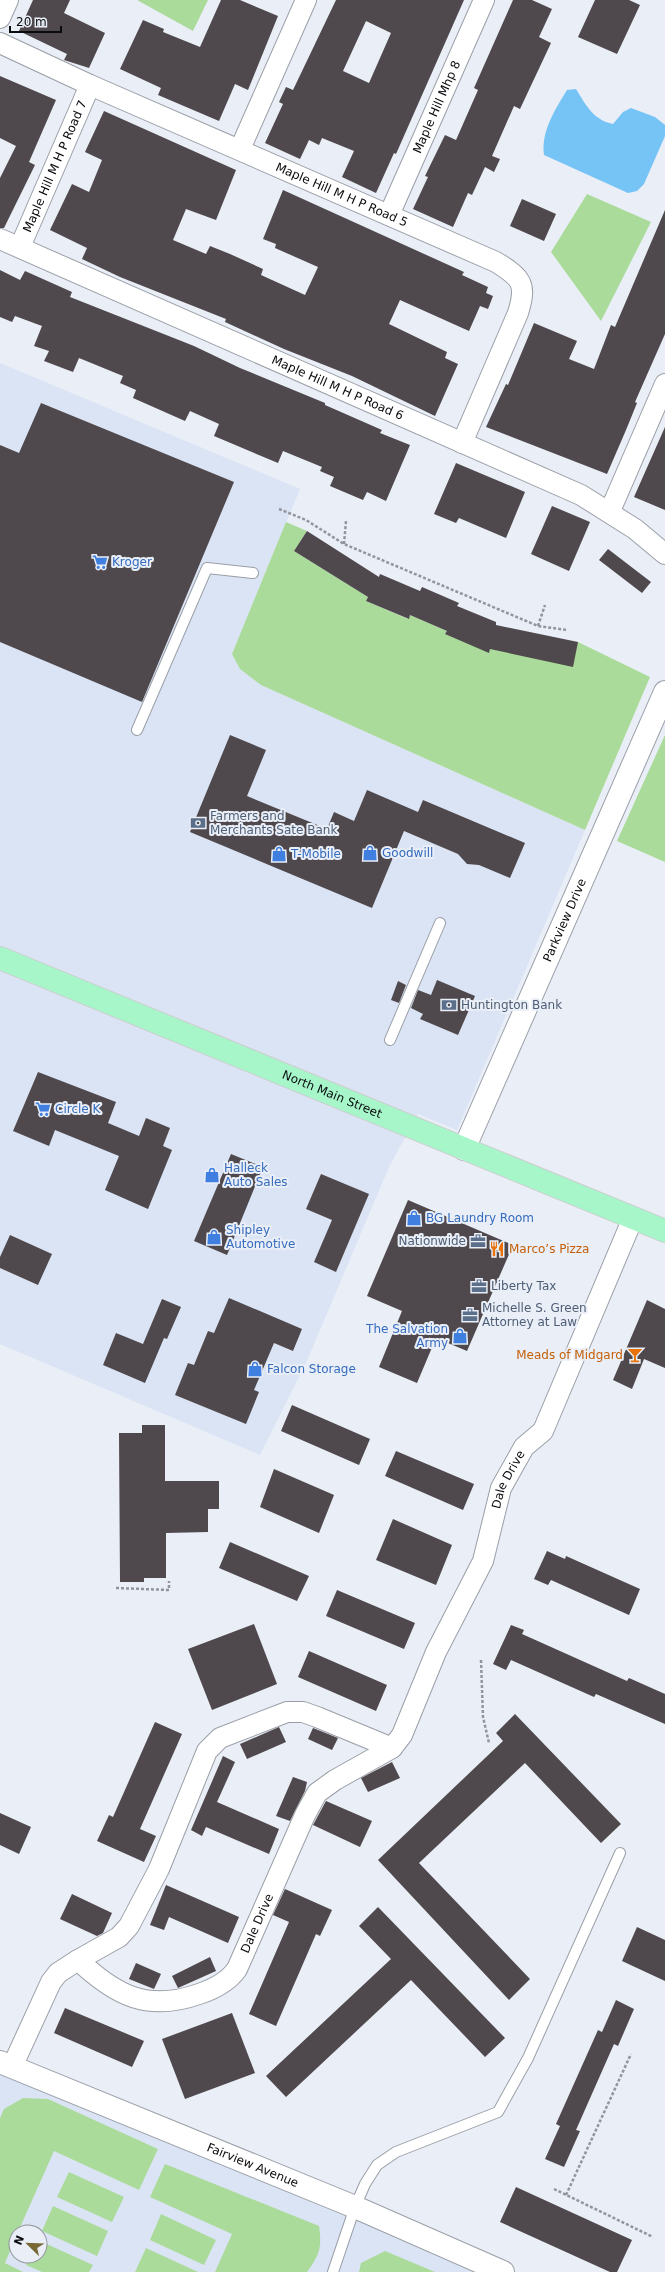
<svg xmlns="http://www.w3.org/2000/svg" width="665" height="2272" viewBox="0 0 665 2272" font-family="'DejaVu Sans',sans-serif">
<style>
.built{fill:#dbe4f4;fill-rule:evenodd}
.green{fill:#abdb9a}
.water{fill:#76c3f5}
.building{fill:#4f484c;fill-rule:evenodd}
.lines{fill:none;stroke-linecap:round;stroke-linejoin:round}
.lane-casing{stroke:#9a9fa7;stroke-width:12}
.street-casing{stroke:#9a9fa7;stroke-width:22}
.secondary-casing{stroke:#9a9fa7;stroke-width:24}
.primary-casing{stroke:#cececf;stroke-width:24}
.path{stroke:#92959c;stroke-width:2.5;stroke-dasharray:3 2;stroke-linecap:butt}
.lane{stroke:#fff;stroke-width:10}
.street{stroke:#fff;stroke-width:20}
.secondary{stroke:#fff;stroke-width:22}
.primary{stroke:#a6f6ca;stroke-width:22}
.labels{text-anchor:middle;stroke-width:4;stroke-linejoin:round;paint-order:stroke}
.street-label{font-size:12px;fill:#0a0b0e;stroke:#e9eef7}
.shop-label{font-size:12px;fill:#366cbe;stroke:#e9eef7;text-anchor:start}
.service-label{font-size:12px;fill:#4e5e75;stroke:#e9eef7;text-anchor:start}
.food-label{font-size:12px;fill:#c56008;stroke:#e9eef7;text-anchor:start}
</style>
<rect width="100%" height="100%" fill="#e9eef7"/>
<path class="built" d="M0,363L300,489L232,654L241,669L261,685L585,830L457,1130L418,1114L389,1167L306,1363L260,1455L0,1344Z
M0,2062L503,2272H0ZM16,2232H40V2256H16Z"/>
<path class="green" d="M137,0H208L193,31Z
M587,194L651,222L601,321L551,252Z
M286,522L307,531L294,551L368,597L366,601L408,619L410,615L447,631L446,634L489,652L490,649L578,642L650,677L585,830L261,685L240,669L232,654Z
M665,735V862L617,841Z
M23,2098L48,2099L158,2149L139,2190L54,2151L18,2232H16V2237L5,2263L23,2272H0V2118L4,2109Z
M165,2164L319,2226C322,2247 320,2255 307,2272H215L232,2234L150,2197Z
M69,2172L124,2197L112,2222L57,2197Z
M53,2206L108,2231L97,2256L42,2231Z
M161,2214L216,2240L204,2265L150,2240Z
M40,2241L93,2265L89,2272H42L26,2265L30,2256H40Z
M146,2248L198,2272H135Z
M385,2251L435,2272H359L361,2263Z"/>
<path class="water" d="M576,89C586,105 593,120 613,124L623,112L631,108L655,117L665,125V136L644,184L637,191L628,193L544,155C541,131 555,110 567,90Z"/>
<path class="building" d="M33,0H70L64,13L105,33L89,68L64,60L67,54L19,31Z
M221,0H240L278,16L248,90L235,84L219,121L158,95L161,88L120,69L143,20L164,29L163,32L200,47Z
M336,0H464L396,154L394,153L376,193L342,177L354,151L322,138L319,145L309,140L300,159L265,143L283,104L279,102L286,87L293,90ZM366,21L391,33L369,83L343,71Z
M513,0H532L552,9L539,37L551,43L520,109L514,106L492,156L500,159L494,172L485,167L472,195L468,193L453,227L413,209L428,177L425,176L445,135L456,140L478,90L474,88Z
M595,0H629L640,5L617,54L578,37Z
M0,76L56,100L29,162L35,165L4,228H0V178L16,146L0,138Z
M104,111L236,170L216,220L186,209L173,240L206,254L210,246L230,254L263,269L261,275L305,295L318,267L275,248L276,244L263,239L283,190L464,272L462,275L488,287L486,293L493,296L488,309L480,306L469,331L400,300L389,324L447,352L445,358L458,364L435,416L352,376L284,349L225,322L226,319L120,277L82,259L87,248L50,230L72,184L89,192L102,160L85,152Z
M522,199L556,214L544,241L510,226Z
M665,210V334L635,402L637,403L626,430L607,474L486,427L506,384L508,385L534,323L577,341L569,359L594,369L611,325L615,327Z
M0,270L20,280L25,271L72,292L70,297L194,346L240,368L325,403V405L382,430L380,433L410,445L386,501L367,492L363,500L330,486L334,477L320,471L322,467L283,451L278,463L214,436L219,424L190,411L185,421L133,398L136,390L120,383L123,376L79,358L73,372L44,361L49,351L34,346L42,326L15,316L12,322L0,317Z
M41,403L234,482L142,702L0,642V445L19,453Z
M665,427V510L634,497Z
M456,463L525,492L506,538L459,518L456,523L434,514Z
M552,506L590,522L569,571L531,554Z
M307,531L379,577L380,574L420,591L422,587L459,603L457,606L496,622V625L578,642L573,667L490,649L489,653L445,634L447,631L410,615L409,619L366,601L368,597L294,551Z
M608,549L651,582L642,593L599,560Z
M230,735L266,750L247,796L327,829L334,812L354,821L367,790L418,812L423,800L525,843L510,878L479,865L467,864L458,854L404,831L372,908L190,832Z
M437,980L475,996L458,1035L420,1019L423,1014L411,1008L418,990L431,995Z
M398,981L406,985L399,1003L391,1000Z
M38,1072L116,1102L108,1123L139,1136L146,1118L170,1128L163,1146L172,1150L148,1209L105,1190L119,1156L55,1130L49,1146L13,1131Z
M231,1154L263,1167L227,1255L194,1241Z
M321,1174L369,1194L336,1272L314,1262L332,1220L306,1209Z
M408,1200L513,1245L467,1351L436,1338L417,1383L379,1367L402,1311L367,1296Z
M10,1235L52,1254L38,1285L0,1268V1257Z
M229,1298L302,1329L293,1351L274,1343L254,1390L259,1392L246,1424L175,1395L188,1363L194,1365L208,1331L214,1333Z
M162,1299L181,1307L167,1339L164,1338L145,1383L103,1365L116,1333L143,1344Z
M647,1300L665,1309V1368L644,1359L632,1389L613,1380Z
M292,1405L370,1439L359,1465L281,1431Z
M142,1425H165V1481H219V1509H208V1532L166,1533V1578H144V1582H120L119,1433H142Z
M396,1451L474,1484L463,1510L385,1476Z
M274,1469L334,1495L319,1533L260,1507Z
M393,1519L452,1545L436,1585L376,1560Z
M230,1542L309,1576L297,1601L219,1568Z
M547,1551L565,1559L566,1556L640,1589L629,1615L551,1580L548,1585L534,1579Z
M337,1590L415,1623L404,1649L326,1616Z
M254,1624L277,1684L212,1710L188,1649Z
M511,1625L524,1630L522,1634L627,1681L629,1678L665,1694V1724L596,1694L594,1697L511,1660L506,1670L493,1664Z
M309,1651L387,1685L376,1711L298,1677Z
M515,1714L621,1824L601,1843L525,1763L419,1863L530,1979L509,2000L378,1860L503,1741L496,1733Z
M155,1722L182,1734L140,1829L156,1836L144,1862L97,1841L109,1815L113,1817Z
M279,1727L286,1742L247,1759L240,1744Z
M313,1728L338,1738L332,1750L308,1739Z
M223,1756L235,1762L217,1802L279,1829L269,1854L206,1827L202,1836L191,1830Z
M392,1762L400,1778L368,1792L361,1778Z
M293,1777L307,1782L305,1791L290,1821L276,1816Z
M326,1801L372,1821L360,1847L313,1825Z
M0,1813L31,1827L19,1854L0,1845Z
M166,1885L239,1917L228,1943L169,1917L164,1930L150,1925Z
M285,1889L332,1910L320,1936L316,1934L276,2026L249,2014L289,1922L273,1915Z
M72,1894L112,1913L103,1933L97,1936L60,1919Z
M378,1907L505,2038L485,2057L411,1980L286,2097L266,2076L391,1959L359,1926Z
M637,1927L665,1940V1981L622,1961Z
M210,1957L216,1971L178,1988L172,1976Z
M136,1963L161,1974L154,1989L129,1979Z
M616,2000L634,2009L618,2046L614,2044L576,2130L580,2131L564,2167L545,2159L560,2126L556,2124L598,2030L602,2032Z
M65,2008L144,2041L132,2067L54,2033Z
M232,2013L255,2073L185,2099L162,2039Z
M516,2187L632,2240L617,2272H610L500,2222Z"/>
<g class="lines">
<g class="lane-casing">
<path id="lane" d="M137,730L207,568L253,573
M390,1040L440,923
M333,2272L355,2207L365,2184L377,2165L396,2152L498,2112L528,2058L620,1853"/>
</g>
<g class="street-casing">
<g id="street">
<path d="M0,18L8,0"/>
<path id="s1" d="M0,43L90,85L496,262C522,278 527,284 518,313L462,443"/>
<path d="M240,149L306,0"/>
<path id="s2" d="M389,215L484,0"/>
<path id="s3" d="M0,239L581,495L635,529L665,554"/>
<path id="s4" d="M20,247L90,85"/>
<path d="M610,511L665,384"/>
<path id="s5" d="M78,1960L119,1937L129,1926L159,1869L207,1751L220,1738L287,1712H303L317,1717L392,1748L402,1735L436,1652L483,1561L501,1488L524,1447L543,1431L633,1218"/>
<path id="s6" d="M12,2067L51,1982L58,1973L78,1960C116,1996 148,2012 199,1994C214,1989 228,1982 237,1969L305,1815L317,1793L335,1780L392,1748"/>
</g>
</g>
<g class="secondary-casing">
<g id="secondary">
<path id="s7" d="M464,1149L665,692"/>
<path id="s8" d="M0,2062L355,2207L503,2272"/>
</g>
</g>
<g class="primary-casing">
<g id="primary">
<path id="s9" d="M0,958L665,1231"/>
</g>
</g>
<path class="path" d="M279,509L306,520L344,544L538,626L567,630
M344,544L346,521
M538,626L545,605
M116,1588L169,1590V1581
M481,1660L483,1717L489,1743
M554,2189L653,2237
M566,2195L631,2054"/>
<use href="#lane" class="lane"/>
<use href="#street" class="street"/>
<use href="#secondary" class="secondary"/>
<use href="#primary" class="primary"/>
</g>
<defs>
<g id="supermarket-bare" transform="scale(1.2)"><path d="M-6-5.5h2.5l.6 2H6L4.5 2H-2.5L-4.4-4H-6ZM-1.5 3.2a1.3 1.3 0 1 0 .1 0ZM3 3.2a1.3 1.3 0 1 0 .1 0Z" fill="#3f7fe0" stroke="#e9eef7" stroke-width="2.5" paint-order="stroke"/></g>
<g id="bank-bare" transform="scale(1.2)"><path d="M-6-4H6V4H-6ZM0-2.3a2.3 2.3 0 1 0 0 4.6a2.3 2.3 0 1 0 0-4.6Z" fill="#5c6f8a" stroke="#e9eef7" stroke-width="2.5" paint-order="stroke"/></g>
<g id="shop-bare" transform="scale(1.2)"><path d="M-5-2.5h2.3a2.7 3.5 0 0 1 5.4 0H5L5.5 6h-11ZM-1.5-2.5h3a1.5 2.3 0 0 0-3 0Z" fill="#3f7fe0" stroke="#e9eef7" stroke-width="2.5" paint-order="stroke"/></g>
<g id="office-bare" transform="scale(1.2)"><path d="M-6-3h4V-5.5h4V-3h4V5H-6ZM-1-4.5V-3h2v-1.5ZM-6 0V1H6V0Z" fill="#5c6f8a" stroke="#e9eef7" stroke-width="2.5" paint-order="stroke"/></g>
<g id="restaurant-bare" transform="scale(1.2)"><path d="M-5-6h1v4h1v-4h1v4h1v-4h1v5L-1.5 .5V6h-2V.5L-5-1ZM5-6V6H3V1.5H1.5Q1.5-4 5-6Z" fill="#e8710a" stroke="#e9eef7" stroke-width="2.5" paint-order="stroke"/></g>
<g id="bar-bare" transform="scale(1.2)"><path d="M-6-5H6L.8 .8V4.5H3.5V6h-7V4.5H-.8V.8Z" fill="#e8710a" stroke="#e9eef7" stroke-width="2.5" paint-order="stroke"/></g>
</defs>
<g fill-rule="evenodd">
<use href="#supermarket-bare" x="100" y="562"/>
<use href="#bank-bare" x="198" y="823"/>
<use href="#shop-bare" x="370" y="853"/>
<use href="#shop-bare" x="279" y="854"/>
<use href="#bank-bare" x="449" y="1005"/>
<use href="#supermarket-bare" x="43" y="1109"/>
<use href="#shop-bare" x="212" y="1175"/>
<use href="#shop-bare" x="414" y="1218"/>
<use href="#shop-bare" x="214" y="1237"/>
<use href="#office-bare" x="478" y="1241"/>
<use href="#restaurant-bare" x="497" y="1249"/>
<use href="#office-bare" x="479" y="1286"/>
<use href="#office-bare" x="470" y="1315"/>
<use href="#shop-bare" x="460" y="1336"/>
<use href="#bar-bare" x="635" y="1355"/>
<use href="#shop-bare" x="255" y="1369"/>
</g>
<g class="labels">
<g class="street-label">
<text dy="4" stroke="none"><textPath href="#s2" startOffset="118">Maple Hill Mhp 8</textPath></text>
<text dy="4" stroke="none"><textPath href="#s4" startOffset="88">Maple Hill M H P Road 7</textPath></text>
<text dy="4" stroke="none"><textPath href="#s1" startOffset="374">Maple Hill M H P Road 5</textPath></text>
<text dy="4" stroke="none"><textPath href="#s3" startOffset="369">Maple Hill M H P Road 6</textPath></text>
<text dy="4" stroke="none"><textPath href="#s7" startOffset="250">Parkview Drive</textPath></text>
<text dy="4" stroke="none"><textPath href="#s9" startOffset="359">North Main Street</textPath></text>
<text dy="4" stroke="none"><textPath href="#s5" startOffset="750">Dale Drive</textPath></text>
<text dy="4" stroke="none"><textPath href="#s6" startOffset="359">Dale Drive</textPath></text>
<text dy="4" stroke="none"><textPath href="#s8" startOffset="273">Fairview Avenue</textPath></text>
</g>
<g class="shop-label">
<text x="112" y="566">Kroger</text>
<text x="382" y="857">Goodwill</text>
<text x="291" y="858">T-Mobile</text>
<text x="55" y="1113">Circle K</text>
<text x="224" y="1172">Halleck<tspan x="224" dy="14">Auto Sales</tspan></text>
<text x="426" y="1222">BG Laundry Room</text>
<text x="226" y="1234">Shipley<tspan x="226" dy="14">Automotive</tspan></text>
<text x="448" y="1333" text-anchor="end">The Salvation<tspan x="448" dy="14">Army</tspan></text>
<text x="267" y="1373">Falcon Storage</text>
</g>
<g class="service-label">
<text x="210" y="820">Farmers and<tspan x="210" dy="14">Merchants Sate Bank</tspan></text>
<text x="461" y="1009">Huntington Bank</text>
<text x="466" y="1245" text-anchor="end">Nationwide</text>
<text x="491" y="1290">Liberty Tax</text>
<text x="482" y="1312">Michelle S. Green<tspan x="482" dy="14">Attorney at Law</tspan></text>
</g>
<g class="food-label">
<text x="509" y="1253">Marco’s Pizza</text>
<text x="623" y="1359" text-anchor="end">Meads of Midgard</text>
</g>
</g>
<g transform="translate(28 2244) rotate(293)"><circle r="19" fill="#e9eef7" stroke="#90939a"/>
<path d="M0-3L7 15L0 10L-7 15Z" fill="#796836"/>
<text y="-6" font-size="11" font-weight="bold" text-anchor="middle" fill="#0a0b0e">N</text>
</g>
<path d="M10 26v6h51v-6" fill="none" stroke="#0a0b0e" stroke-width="2"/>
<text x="16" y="26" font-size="12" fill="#0a0b0e" stroke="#e9eef7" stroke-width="3" paint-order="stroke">20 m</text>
</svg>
